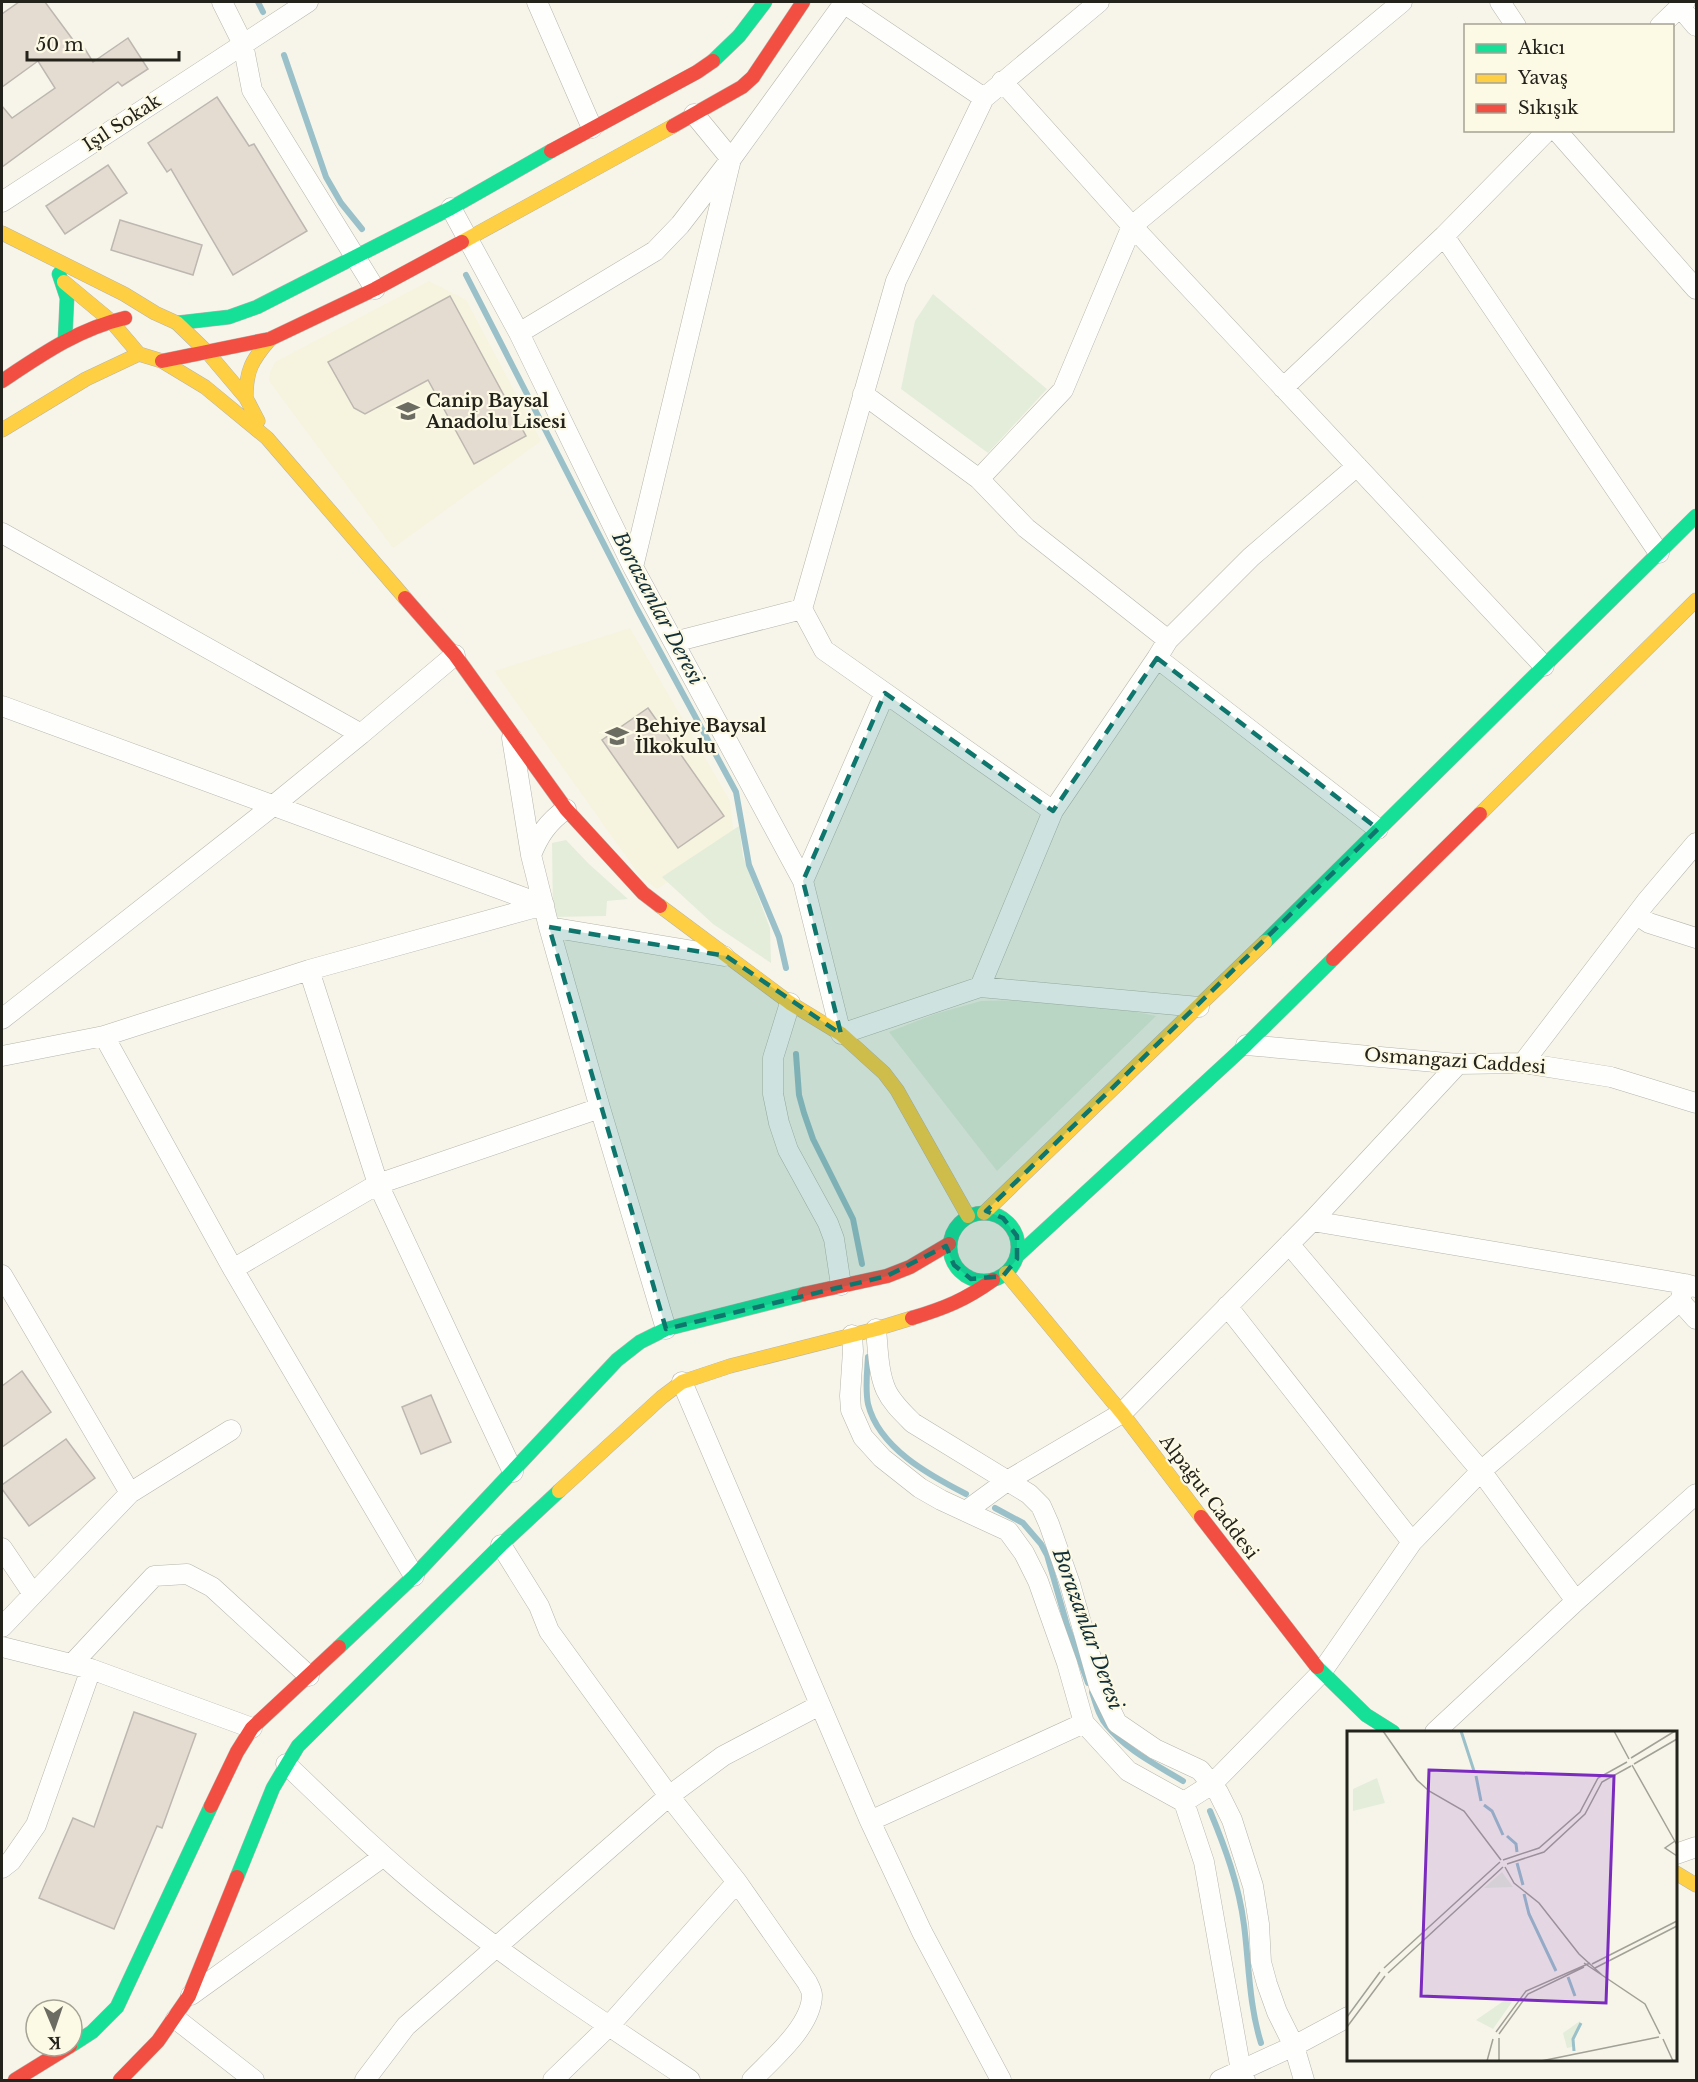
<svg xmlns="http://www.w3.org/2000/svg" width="1698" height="2082" viewBox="0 0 1698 2082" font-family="'Libre Baskerville',serif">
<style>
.built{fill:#f6f3de}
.green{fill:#e4edda}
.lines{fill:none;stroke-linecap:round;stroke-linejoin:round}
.stream{stroke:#9ac0c9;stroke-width:6}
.building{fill:#e5dcd1;stroke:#bcb7b0;stroke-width:1.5}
.street-casing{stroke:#b6b5ac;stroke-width:21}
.fast-casing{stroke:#b6b5ac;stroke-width:15}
.slow-casing{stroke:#b6b5ac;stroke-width:15}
.jam-casing{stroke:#b6b5ac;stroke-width:15}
.street{stroke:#fefefc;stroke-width:20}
.fast{stroke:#16e098;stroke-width:14}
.slow{stroke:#ffcf43;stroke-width:14}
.jam{stroke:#f24e42;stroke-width:14}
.marked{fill:#0f766e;fill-opacity:0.2;stroke:#0f766e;stroke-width:4.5;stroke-dasharray:12 8;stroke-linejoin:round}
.labels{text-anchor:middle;stroke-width:4.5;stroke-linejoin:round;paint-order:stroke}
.street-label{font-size:18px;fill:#23221b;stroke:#fcf9e5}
.poi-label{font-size:18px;font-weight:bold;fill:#23221b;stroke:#fcf9e5;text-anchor:start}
.water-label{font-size:20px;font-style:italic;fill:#122f37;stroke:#fcf9e5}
.inset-river{fill:none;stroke:#9ac0c9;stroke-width:3}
.inset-road{fill:none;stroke:#a2a197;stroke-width:1.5}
.view{fill:#7b2cbf;fill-opacity:0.15;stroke:#7b2cbf;stroke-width:3}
.inset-edge{fill:none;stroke:#23221b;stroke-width:3}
</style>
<rect width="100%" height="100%" fill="#f7f5ea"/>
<path class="built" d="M429,281L466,300L541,441L393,548L269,381L270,372L275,362Z
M630,628L730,801L734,838L657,889L640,876L494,671Z"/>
<path class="green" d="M933,294L1047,389L988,453L901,389L915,321Z
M739,826L743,856L770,928L771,963L713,924L662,877Z
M566,840L589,864L628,899L607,901L606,916L553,917L552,843Z
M1031,1000L1089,1002L1156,1016L997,1171L889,1032L935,1014L981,1001Z"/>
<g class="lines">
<path class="stream" d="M258,2L263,12
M284,55L326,177L341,203L362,229
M466,275L637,609L736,792L749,865L779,937L786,968
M796,1054L799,1095L804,1113L813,1139L853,1219L862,1264
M868,1357C867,1373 865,1389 868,1404C879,1448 929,1475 966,1494
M995,1508L1023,1523L1041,1544L1047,1555L1067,1625L1088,1683
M1092,1692C1096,1704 1099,1717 1107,1726C1127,1751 1157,1765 1183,1781
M1210,1811C1225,1847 1239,1885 1244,1925C1249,1964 1249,2005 1261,2043"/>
</g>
<path class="building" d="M19,2H45L82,52L85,49L93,62L128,38L148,69L122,86L118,82L2,167V106L12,118L55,88L38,61L2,87V14Z
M217,97L249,146L254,144L307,231L233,275L171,169L167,172L148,143Z
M108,165L127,193L65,234L46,206Z
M120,220L202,245L193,275L111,250Z
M450,296L526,436L474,464L428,380L365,414L354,408L328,362Z
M648,708L724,816L678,848L602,740Z
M22,1371L51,1412L2,1447V1386Z
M431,1395L451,1442L421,1454L402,1407Z
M66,1439L95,1478L29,1526L2,1489V1485Z
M134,1712L196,1734L162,1828L157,1826L114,1929L39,1898L73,1818L94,1827Z"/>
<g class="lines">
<g class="street-casing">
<path id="street" d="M222,2L243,44L252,90L375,289
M537,2L592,128
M842,2L984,98
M1500,2L1516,26
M1680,7L1696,26
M1660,26L1685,2
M1002,81L1132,226L1544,666
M1556,130L1696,289
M2,202L308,2
M451,208L519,333L633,567L803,881L841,1034L980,987L1199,1007
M1444,236L1659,553
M519,333L655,251L680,225L731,159L694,114
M1283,388L1444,236L1548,130
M863,394L979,479L1026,528L1168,640
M979,479L1063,390L1132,226L1402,2
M2,533L361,734L274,805L2,1019
M633,567L731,159L844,3
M674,642L802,609
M1157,658L1378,829
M2,706L544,905
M361,734L455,655
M512,738L531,855L549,927L600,1108L666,1329
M1053,811L824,650L802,609L896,281L984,98L1099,2
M531,855C539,835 548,822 566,809
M803,881L885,693
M1637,915L1649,923L1696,938
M549,927L724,956
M309,970L378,1184L513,1472
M980,987L1053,811L1157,658L1168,640L1251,557L1357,466
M790,1003L773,1058V1094L779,1123L788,1150L828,1223L834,1239L841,1285
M104,1036L233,1269L414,1576
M1246,1045L1458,1064L1523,1063L1611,1077L1696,1103
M2,1056L104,1036L309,970L544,905
M1523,1063L1646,902L1696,843
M1312,1221L1685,1284L1696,1287
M1289,1244L1481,1471L1576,1601
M233,1269L378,1184L600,1108
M2,1275L130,1493
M1680,1301L1696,1319
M1227,1306L1412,1542
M876,1329C878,1349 878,1372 886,1390C892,1403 903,1413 913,1423L1029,1494L1041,1506L1049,1524L1070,1584L1099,1686L1117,1723L1155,1749L1200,1770L1218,1792L1232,1820L1253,1886L1259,1924L1261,1962L1267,1984L1277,2012L1294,2046L1304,2080
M852,1335L853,1351L850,1396L851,1410L863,1437L882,1458L920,1488L941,1500L1008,1531L1024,1553L1038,1581L1067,1663L1084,1723L1128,1771L1184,1802L1204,1862L1241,2071L1245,2080
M682,1382L870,1821L922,1932L1001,2080
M966,1511L1007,1481L1122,1413L1312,1221L1458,1064
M501,1545L539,1606L549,1631L669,1796L737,1882L609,2026L553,2080
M2,1548L33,1594
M2,1627L130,1493L231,1430
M2,1647L91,1669L252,1728
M72,1664L154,1576L187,1574L212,1587L309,1676
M1435,1732L1576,1601L1696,1494
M286,1764C334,1810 382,1857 434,1899C515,1965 603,2022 690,2080
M1184,1802L1212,1784L1321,1673L1412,1542L1481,1471L1680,1301L1685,1284
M870,1821L1084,1723
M1676,1854L1696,1847
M2,1868L11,1861L36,1825L91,1669
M737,1882L807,1982C809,1986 812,1991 812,1995C812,2026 772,2059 752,2080
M191,1995L384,1856
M176,2019L254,2080
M365,2080L406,2026L669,1796L723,1756L820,1705
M1220,2080L1294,2046L1348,2017"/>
</g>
<g class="fast-casing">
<path id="fast" d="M713,61L739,36L765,2
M59,274L67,298L65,340
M177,323L229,317L257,307L451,208L551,151
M1265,942L1696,516
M950 1247a34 34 0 1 1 68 0a34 34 0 1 1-68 0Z
M1017,1256L1246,1045L1333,959
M339,1647L414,1576L617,1360L640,1342L666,1329L804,1294
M1317,1667L1366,1715L1393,1732
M237,1877L273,1788L298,1746L501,1545L559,1491
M72,2045L92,2032L117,2007L211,1806"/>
</g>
<g class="slow-casing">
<path id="slow" d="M2,233L124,294L155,313L177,323L208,353L246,398L258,421
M462,242L673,126
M64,282L111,321L139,354L162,361L205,387L267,438L405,598
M246,398C246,370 252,360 270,339
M2,430L86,379L139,354
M1480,814L1696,600
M660,906L790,1003L841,1034L884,1073L897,1090L968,1216
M984,1213L1265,942
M1006,1273L1122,1413L1201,1517
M559,1491L662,1397L682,1382L730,1366L876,1329L912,1318
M1676,1873L1696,1885"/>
</g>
<g class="jam-casing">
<path id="jam" d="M673,126L742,87L753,77L803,2
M551,151L697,72L713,61
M162,361L270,339L375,289L462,242
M2,381C41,355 78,329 125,318
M405,598L455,655L566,809L643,893L660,906
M1333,959L1480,814
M804,1294L887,1276L910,1267L949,1244
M912,1318C945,1308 965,1300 993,1280
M1201,1517L1317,1667
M211,1806L237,1752L252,1728L339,1647
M15,2080L70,2046
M120,2080L158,2041L189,1996L237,1877"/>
</g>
<use href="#street" class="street"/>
<use href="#fast" class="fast"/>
<use href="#slow" class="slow"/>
<use href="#jam" class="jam"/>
</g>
<path class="marked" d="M1157,658L1378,829L986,1211L1003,1218L1017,1236V1259L1003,1276L971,1279L954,1265L946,1246L887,1276L666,1329L549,927L726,956L841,1034L803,881L885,693L1053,811Z"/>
<defs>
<g id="school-bare" transform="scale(1.8)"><path d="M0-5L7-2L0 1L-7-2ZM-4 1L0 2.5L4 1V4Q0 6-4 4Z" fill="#6d6c63" stroke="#fcf9e5" stroke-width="2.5" paint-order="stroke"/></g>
</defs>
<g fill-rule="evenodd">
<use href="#school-bare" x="408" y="411"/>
<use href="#school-bare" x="617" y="736"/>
</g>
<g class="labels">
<g class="street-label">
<text transform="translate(122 123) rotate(-33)" y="6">Işıl Sokak</text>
<text transform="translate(1455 1061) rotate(4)" y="6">Osmangazi Caddesi</text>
<text transform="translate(1209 1497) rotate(53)" y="6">Alpağut Caddesi</text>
</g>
<g class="poi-label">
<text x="426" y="407">Canip Baysal<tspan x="426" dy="21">Anadolu Lisesi</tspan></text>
<text x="635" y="732">Behiye Baysal<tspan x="635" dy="21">İlkokulu</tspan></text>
</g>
<g class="water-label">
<text transform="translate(658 608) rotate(62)" y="7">Borazanlar Deresi</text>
<text transform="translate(1088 1629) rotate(70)" y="7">Borazanlar Deresi</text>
</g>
</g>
<g transform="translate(1347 1731)">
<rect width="330" height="330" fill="#f7f5ea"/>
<path d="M30,47L38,72L6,80V58ZM155,141L166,156L137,157ZM161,267L165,271L146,298L129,289ZM233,290L225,316L220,317L216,302Z" fill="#e4edda"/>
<path class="inset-river" d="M114,0L127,40M129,45L134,70M137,74L145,80L156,104M160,105L169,113L170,121M170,132L176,154M177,163L182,183L209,240M221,246L228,265M227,320L226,308L234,292"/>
<path class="inset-road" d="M36,0L70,49L82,60L117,80L154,129M267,0L282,28M284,27L328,0M287,33L330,8M285,34L330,114M328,110L318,117L330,125M156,129L192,117L233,81L251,47L280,31M160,133L197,121L238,83L255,51L284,35M158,136L167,152L192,172L232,223L255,244M237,232L298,273L313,303M245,233L330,190M37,237L153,131M248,237L330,195M41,242L156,136M0,286L33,241M0,296L38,245M149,301L179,260L243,232M152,303L181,263L237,236M152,307V330M316,308L326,330M140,330L146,308M194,330L312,306"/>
<path class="view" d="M82,39L267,45L259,272L74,265Z"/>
<rect width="330" height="330" class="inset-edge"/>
</g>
<rect width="1698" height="2082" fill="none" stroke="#23221b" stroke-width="6"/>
<rect x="1464" y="24" width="210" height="108" fill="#fcf9e5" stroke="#a5a394" stroke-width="1.5"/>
<rect x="1476" y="44" width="30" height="9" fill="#16e098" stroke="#a5a394" stroke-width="1.5"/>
<text x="1518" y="54" font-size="18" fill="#23221b">Akıcı</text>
<rect x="1476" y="74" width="30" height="9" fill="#ffcf43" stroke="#a5a394" stroke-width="1.5"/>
<text x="1518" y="84" font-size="18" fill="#23221b">Yavaş</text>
<rect x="1476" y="104" width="30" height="9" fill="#f24e42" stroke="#a5a394" stroke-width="1.5"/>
<text x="1518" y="114" font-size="18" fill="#23221b">Sıkışık</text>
<g transform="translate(54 2028) rotate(178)"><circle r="28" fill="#fcf9e5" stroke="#a5a394" stroke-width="1.5"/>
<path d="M0-4.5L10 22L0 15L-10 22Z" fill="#6d6c63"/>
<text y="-9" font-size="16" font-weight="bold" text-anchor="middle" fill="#23221b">K</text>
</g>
<path d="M27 51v9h152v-9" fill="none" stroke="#23221b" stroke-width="3"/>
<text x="36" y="51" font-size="18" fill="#23221b" stroke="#fcf9e5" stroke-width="4.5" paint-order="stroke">50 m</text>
</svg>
